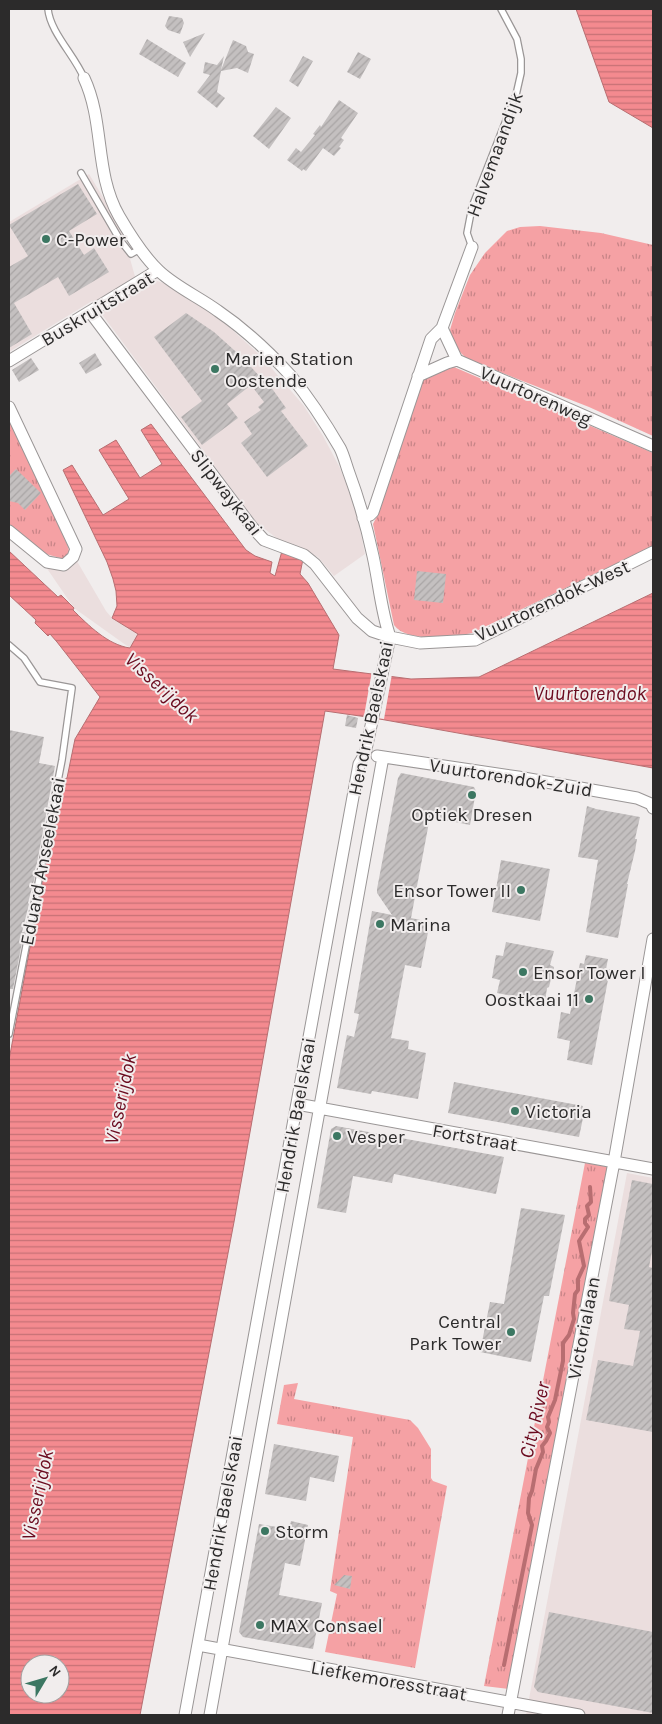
<svg xmlns="http://www.w3.org/2000/svg" width="662" height="1724" viewBox="0 0 662 1724" font-family="Karla,sans-serif">
<style>
.built{fill:#ebdede}
.grass{fill:url(#grass-tufts)}
.water{fill:url(#water-rules);stroke:#b86e71;fill-rule:evenodd}
.pier{fill:#f1eded}
.lines{fill:none;stroke-linecap:round;stroke-linejoin:round}
.stream{stroke:#b86e71;stroke-width:4}
.building{fill:url(#building-hatch)}
.lane-casing{stroke:#9a9696;stroke-width:8}
.street-casing{stroke:#9a9696;stroke-width:13}
.lane{stroke:#fff;stroke-width:5.5}
.street{stroke:#fff;stroke-width:11}
.poi-dot{fill:#3c7762;stroke:#f1eded;stroke-width:2}
.labels{text-anchor:middle;stroke-width:4;stroke-linejoin:round;paint-order:stroke}
.street-label{font-size:19px;fill:#2c2b2b;stroke:#f1eded}
.poi-label{font-size:19px;fill:#2c2b2b;stroke:#f1eded;text-anchor:start}
.water-label{font-size:20px;font-style:italic;fill:#6b0b1f;stroke:#f1eded}
</style>
<defs>
<pattern id="grass-tufts" width="24" height="20" patternUnits="userSpaceOnUse" patternTransform="scale(1.25)"><rect width="24" height="20" fill="#f5a1a4"/><path d="M3 7l-1-3M5 7V3M7 7l1-3M15 17l-1-3M17 17v-4M19 17l1-3" fill="none" stroke="#c78386"/></pattern>
<pattern id="water-rules" width="6" height="5" patternUnits="userSpaceOnUse" patternTransform="scale(1.25)"><rect width="6" height="5" fill="#f48a8f"/><path d="M0 2.5h6" fill="none" stroke="#c67175"/></pattern>
<pattern id="building-hatch" width="6" height="6" patternUnits="userSpaceOnUse" patternTransform="scale(1.25)"><rect width="6" height="6" fill="#c4c0c0"/><path d="M-1 1l2-2M0 6l6-6M5 7l2-2" fill="none" stroke="#a9a5a5"/></pattern>
</defs>
<rect width="100%" height="100%" fill="#f1eded"/>
<path class="built" d="M89,174L121,227L138,287L154,280L167,284L217,316L262,357L304,406L323,436L339,466L349,490L357,514L365,554L334,576L318,557L283,543L257,523L92,301L9,352V222Z
M9,418L67,544L106,611L112,618L138,634L130,648L74,608L35,551L9,526Z
M627,1173L653,1178V1715H526Z"/>
<path class="grass" d="M540,226L601,233L653,245V436L589,407L467,359L453,345L450,330L455,313L470,275L485,253L507,231L520,227Z
M454,367L653,453V546L472,633C452,637 407,643 394,625L373,524L379,512L388,481L422,379Z
M9,418L67,544L70,554L64,559L39,552L9,524Z
M585,1163L609,1167L509,1689L484,1686Z
M298,1383L294,1399L410,1420L418,1428L431,1449V1478L433,1481L447,1486L415,1668L325,1652L337,1594L330,1591L353,1437L277,1424L284,1385Z"/>
<path class="water" d="M576,9H653V128L609,102Z
M151,424L246,550L255,556L272,562L270,573L275,576L282,551L303,559L300,574L308,583L339,635L333,669L411,679L479,677L653,593V768L374,718L325,711L234,1222L140,1715H9V1060L61,781L67,778L75,739L100,697L57,642L50,634L48,636L35,623L36,620L9,595V551L58,597L61,595L74,608L73,610C88,625 108,645 130,648L138,634L112,618L117,606L116,591L113,579L107,562L63,470L72,465L103,515L129,499L99,450L116,440L140,478L162,464L141,430ZM30,1664H60V1694H30Z"/>
<path class="pier" d="M372,671L392,674L384,719L364,716Z"/>
<g class="lines">
<path class="stream" d="M504,1665L532,1525L528,1513L529,1498L532,1491L536,1469L543,1452L542,1446L546,1441L550,1433L547,1427L549,1422L548,1417L555,1400L563,1361V1343L569,1335L574,1319L573,1313L575,1294L578,1290V1279L584,1266L579,1241L588,1227L585,1223V1219L589,1215L587,1206L591,1202L590,1187"/>
</g>
<path class="building" d="M169,16L182,18L184,23L180,34L168,30L165,26Z
M205,33L190,57L183,42Z
M147,39L186,63L178,77L139,54Z
M233,40L246,46L248,52L254,54L248,73L237,68L221,71L217,92L225,98L217,108L197,92L210,75L203,73L205,62L217,65L224,56L221,70Z
M358,52L371,59L360,79L347,72Z
M303,56L313,61L298,87L289,81Z
M339,100L358,113L341,138L344,140L339,147L341,148L334,156L323,148L306,171L303,169L302,171L287,160L296,148L301,152L315,135L313,134L320,125L321,127Z
M276,107L291,118L269,149L253,136Z
M78,184L97,214L69,231L84,255L94,248L109,272L69,296L58,277L14,303L32,334L9,348V267L28,256L9,225Z
M186,313L214,332L244,359L261,378L263,376L286,408L281,411L308,446L267,477L241,443L252,434L244,422L261,410L258,407L264,402L251,385L227,404L238,418L202,445L181,417L202,401L154,337Z
M95,353L102,365L86,374L79,363Z
M31,358L39,370L19,382L12,370Z
M16,469L41,493L25,510L18,503L9,501V476Z
M417,571L446,574L443,603L414,600Z
M347,715L358,718L356,728L345,726Z
M9,730L44,737L39,763L55,766L37,863L33,876H35L28,903L29,904L22,932H24L13,989H9Z
M401,773L474,787L476,791L470,825L430,817L411,918L430,922L421,968L405,965L391,1038L409,1041L408,1049L426,1053L418,1099L372,1091L371,1094L337,1088L347,1035L354,1037L359,1014L354,1013L372,911L392,915L377,893V889L398,778Z
M587,806L596,809L640,817L635,839H637L635,851L627,884H628L618,938L586,932L598,860L578,857Z
M501,860L550,869L540,921L492,912Z
M506,942L554,951L550,965L554,967L549,987L547,988L545,1002L497,993L500,980L492,978L496,955L503,956Z
M586,955L608,959L606,969H610L592,1065L567,1060L570,1041L557,1038L561,1012L570,1014L580,963L584,964Z
M454,1082L583,1106L581,1117L583,1118L579,1137L448,1113Z
M336,1126L504,1157L496,1194L394,1174L392,1183L353,1176L346,1213L317,1208L331,1129Z
M632,1180L653,1184V1246L649,1267L653,1268V1432L586,1420L598,1360L633,1366L640,1331L624,1329L629,1305L609,1301Z
M521,1208L565,1215L549,1296H544L531,1362L480,1352L490,1302L504,1304Z
M274,1444L339,1456L334,1482L310,1477L306,1501L265,1494Z
M291,1521L308,1525L300,1566L285,1563L279,1595L322,1603L313,1649L243,1637L239,1632L259,1524L289,1529Z
M344,1575L352,1576L350,1589L334,1585Z
M549,1612L653,1632V1713L538,1692L534,1687Z"/>
<g class="lines">
<g class="lane-casing">
<path id="lane" d="M48,9C50,32 75,56 84,78
M81,173L120,240L131,254L140,249
M472,247L467,233L472,207L516,95L521,73V59L517,39L501,9
M9,645L24,658L40,682L72,688L62,760L9,1034"/>
</g>
<g class="street-casing">
<path id="street" d="M84,78C105,123 94,172 119,216C130,235 143,256 159,271C176,287 199,297 218,311C243,328 271,354 291,376C309,398 326,424 340,448C344,456 346,465 349,473C359,500 367,528 373,556C379,583 381,611 390,637L365,754L359,764L185,1715
M90,312L252,527L264,540L304,555L315,564L357,618L372,631L390,637L420,643L475,640L653,552
M442,328L457,360
M9,361L158,270
M418,376L447,363L457,360L653,446
M9,407L76,549L73,557L64,565L47,562L9,531
M363,518L370,515L373,512L431,339L442,328L472,247
M377,756L518,777L637,798L651,804L653,808
M297,1104L653,1169
M198,1645L579,1715
M210,1715L383,757
M508,1715L614,1162L653,939"/>
</g>
<use href="#lane" class="lane"/>
<use href="#street" class="street"/>
</g>
<g class="poi-dot">
<circle cx="46" cy="239" r="5"/>
<circle cx="215" cy="369" r="5"/>
<circle cx="472" cy="795" r="5"/>
<circle cx="521" cy="890" r="5"/>
<circle cx="380" cy="924" r="5"/>
<circle cx="523" cy="972" r="5"/>
<circle cx="589" cy="999" r="5"/>
<circle cx="515" cy="1111" r="5"/>
<circle cx="337" cy="1136" r="5"/>
<circle cx="511" cy="1332" r="5"/>
<circle cx="265" cy="1531" r="5"/>
<circle cx="260" cy="1625" r="5"/>
</g>
<g class="labels">
<g class="street-label">
<text transform="translate(494 154) rotate(-70)" y="7">Halvemaandijk</text>
<text transform="translate(97 308) rotate(-31)" y="7">Buskruitstraat</text>
<text transform="translate(536 395) rotate(24)" y="7">Vuurtorenweg</text>
<text transform="translate(227 492) rotate(52)" y="7">Slipwaykaai</text>
<text transform="translate(552 600) rotate(-25)" y="7">Vuurtorendok-West</text>
<text transform="translate(370 718) rotate(-78)" y="7">Hendrik Baelskaai</text>
<text transform="translate(511 777) rotate(9)" y="7">Vuurtorendok-Zuid</text>
<text transform="translate(42 861) rotate(-79)" y="7">Eduard Anseelekaai</text>
<text transform="translate(295 1115) rotate(-80)" y="7">Hendrik Baelskaai</text>
<text transform="translate(475 1137) rotate(10)" y="7">Fortstraat</text>
<text transform="translate(583 1328) rotate(-79)" y="7">Victorialaan</text>
<text transform="translate(222 1513) rotate(-80)" y="7">Hendrik Baelskaai</text>
<text transform="translate(389 1680) rotate(10)" y="7">Liefkemoresstraat</text>
</g>
<g class="poi-label">
<text x="56" y="246">C-Power</text>
<text x="225" y="365">Marien Station<tspan x="225" dy="22">Oostende</tspan></text>
<text x="472" y="821" text-anchor="middle">Optiek Dresen</text>
<text x="511" y="897" text-anchor="end">Ensor Tower II</text>
<text x="390" y="931">Marina</text>
<text x="533" y="979">Ensor Tower I</text>
<text x="579" y="1006" text-anchor="end">Oostkaai 11</text>
<text x="525" y="1118">Victoria</text>
<text x="347" y="1143">Vesper</text>
<text x="501" y="1328" text-anchor="end">Central<tspan x="501" dy="22">Park Tower</tspan></text>
<text x="275" y="1538">Storm</text>
<text x="270" y="1632">MAX Consael</text>
</g>
<g class="water-label">
<text transform="translate(162 687) rotate(43)" y="7">Visserijdok</text>
<text x="590" y="700">Vuurtorendok</text>
<text transform="translate(120 1099) rotate(-78)" y="7">Visserijdok</text>
<text transform="translate(534 1420) rotate(-77)" y="7">City River</text>
<text transform="translate(37 1495) rotate(-78)" y="7">Visserijdok</text>
</g>
</g>
<rect width="662" height="1724" fill="none" stroke="#2c2b2b" stroke-width="20"/>
<g transform="translate(45 1679) rotate(52)"><circle r="24" fill="#f1eded" stroke="#a29f9f"/>
<path d="M0-4L9 19L0 12L-9 19Z" fill="#3c7762"/>
<text y="-8" font-size="14" font-weight="bold" text-anchor="middle" fill="#2c2b2b">N</text>
</g>
</svg>
